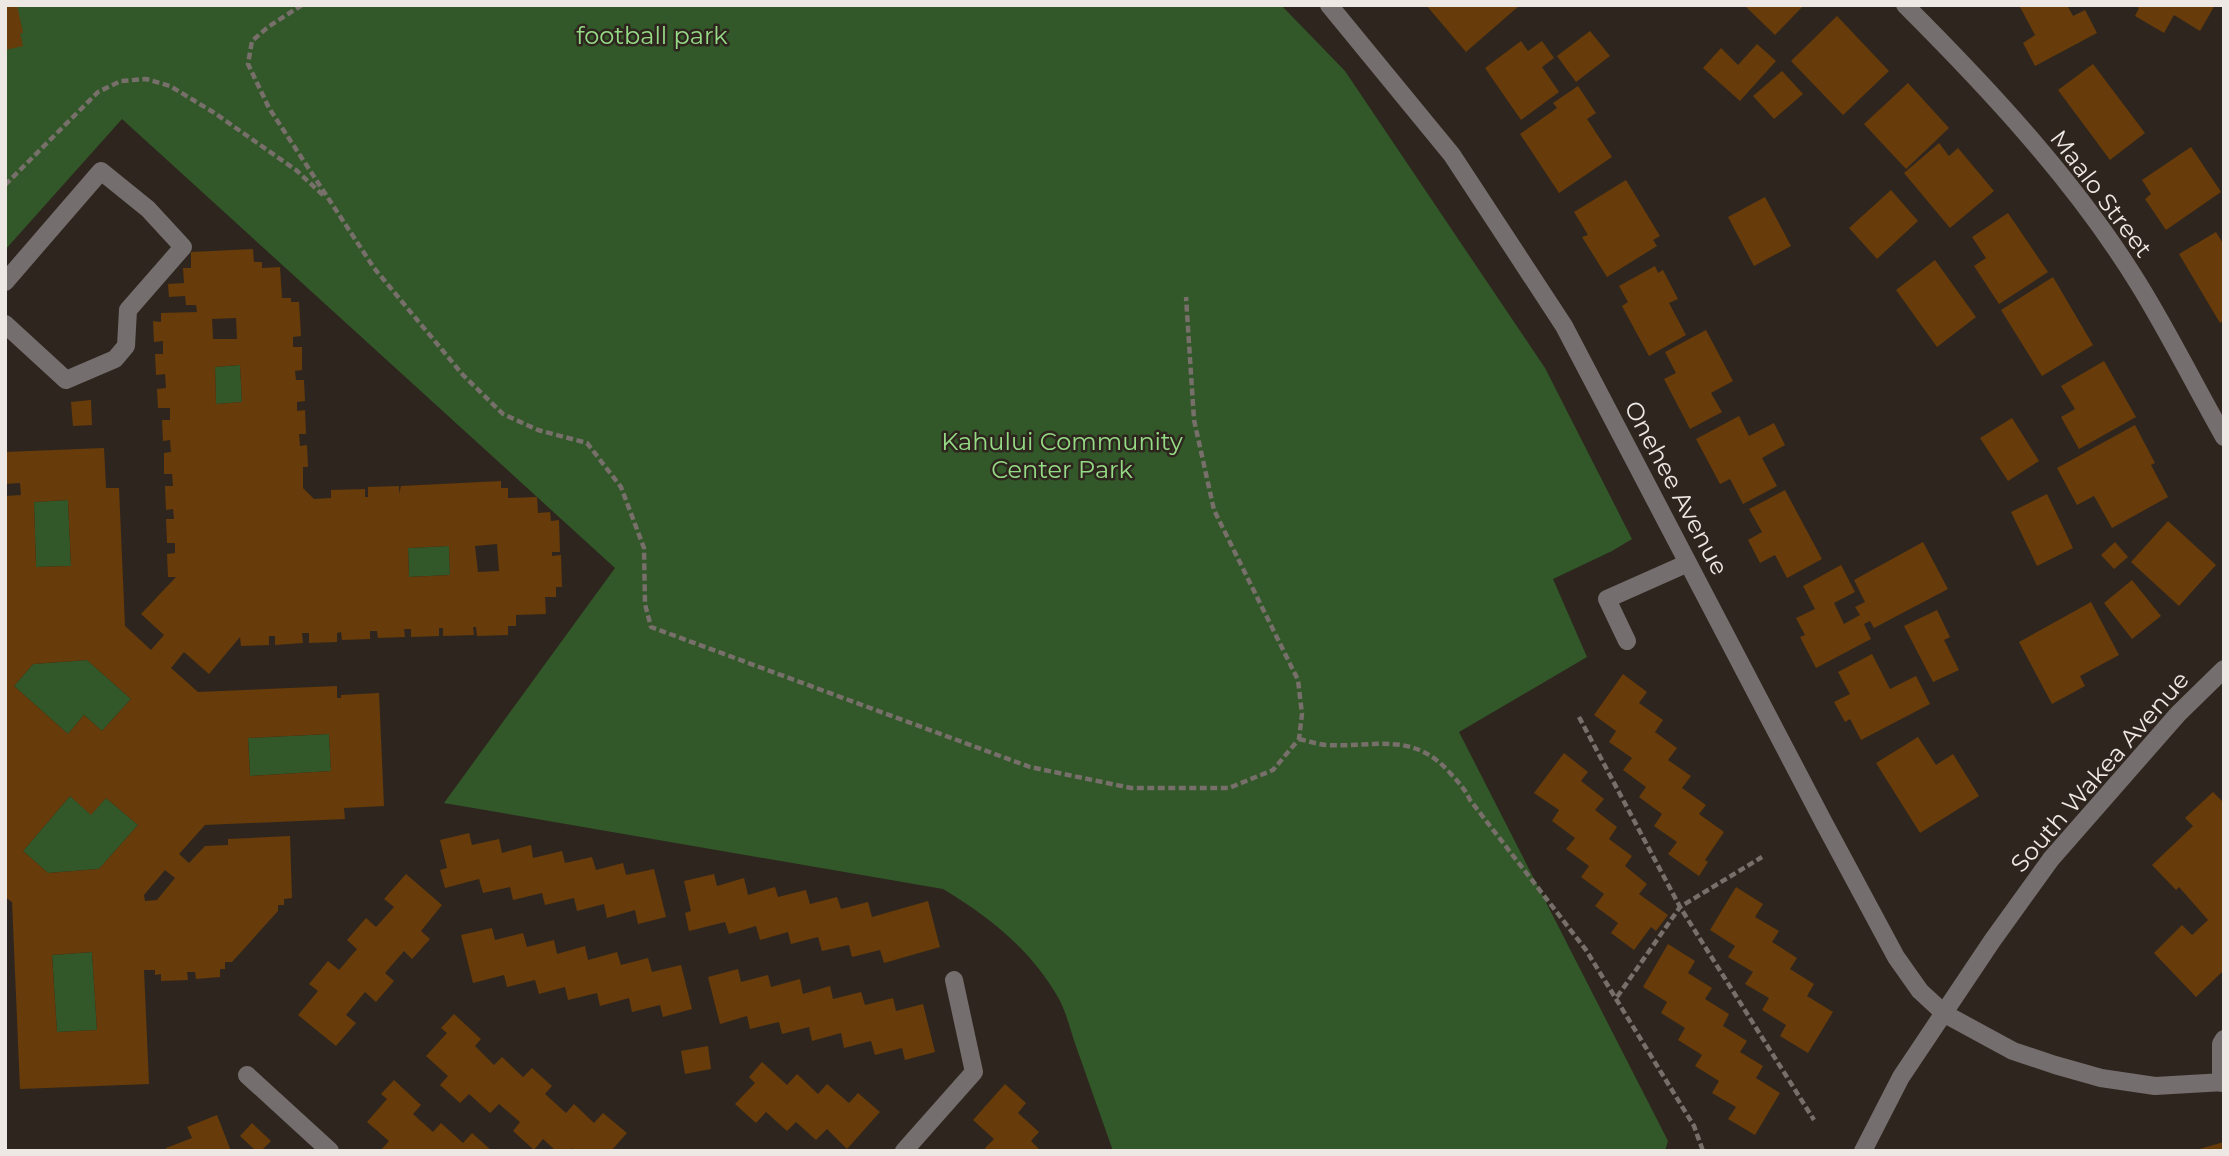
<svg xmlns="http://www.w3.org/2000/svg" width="2229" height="1156" viewBox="0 0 2229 1156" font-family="Montserrat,sans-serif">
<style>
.green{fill:#325729}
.building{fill:#673b0a;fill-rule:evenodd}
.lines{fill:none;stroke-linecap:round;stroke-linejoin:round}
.path{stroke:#776f69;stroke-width:4.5;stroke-dasharray:7 3.5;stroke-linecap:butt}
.minor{stroke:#756e6e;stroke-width:18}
.labels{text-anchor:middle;stroke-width:5;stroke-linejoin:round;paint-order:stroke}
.park-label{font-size:24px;fill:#95db85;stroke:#2e261e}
.street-label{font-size:24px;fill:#eee8e4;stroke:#2e261e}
</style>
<rect width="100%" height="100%" fill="#2e261e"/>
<path class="green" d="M5,5H1281L1345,71L1545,368L1632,539L1612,551L1553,579L1587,657L1459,732L1668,1141L1665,1151H1113C1101,1117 1089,1083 1077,1049C1071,1033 1067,1014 1059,999C1032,951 990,917 943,889L444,803L615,568L122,119L5,250Z
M240,365L242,402L216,404L215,367Z
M68,500L71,566L36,567L34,502Z
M449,546L450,575L409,577L408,548Z
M87,660L131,699L102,731L84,715L68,734L14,686L33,664Z
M329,734L331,771L250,776L248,738Z
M70,796L91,814L106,798L138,825L99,869L48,873L23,851Z
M92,952L97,1030L57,1032L52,955Z"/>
<path class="building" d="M5,5H17L23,33H20L23,46L5,50Z
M1426,5H1520L1466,52Z
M1744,5H1804L1775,35Z
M2019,5H2067L2073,16L2085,10L2097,33L2035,66L2023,43L2035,35Z
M2134,5H2215L2200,31L2174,15L2164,33L2135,16L2139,8Z
M1837,16L1889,71L1843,115L1791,61Z
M1590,31L1610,56L1576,82L1557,56Z
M1521,41L1528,51L1542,41L1554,58L1542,67L1559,92L1521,120L1485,68Z
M1757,44L1776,61L1740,101L1703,68L1721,48L1738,65Z
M2093,64L2145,133L2110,160L2058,90Z
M1782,71L1803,94L1774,119L1753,96Z
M1908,83L1949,128L1906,169L1864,124Z
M1578,86L1596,113L1587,119L1612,157L1559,193L1520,134L1557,108L1553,103Z
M1939,143L1949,156L1958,148L1994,191L1950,228L1904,173Z
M2191,147L2221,192L2166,230L2145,199L2151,194L2142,180Z
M1626,180L1660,236L1653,240L1657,246L1607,277L1582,237L1588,235L1574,212Z
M1891,190L1918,221L1877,259L1849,228Z
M1765,197L1791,246L1754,266L1728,217Z
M2008,213L2048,272L1999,304L1974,266L1986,258L1972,237Z
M2216,232L2224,245V320L2220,323L2179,254Z
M253,249L254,262H262V268L280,267L282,298H291V302H299L301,336L293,337V347H302V370L295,371L296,380H304L305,401L297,402V411L305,410L306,434H299L300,446L307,445L308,467H303V488L314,499L331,498V490L365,489V497H368V487L399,486V494L401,486L501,481V488H508V498L537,497L538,513L550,512L551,521L559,520L560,552H552V556L561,555L562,587H556V597H545L546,614L516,615V626H508V635L477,636L476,627H473L474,635L443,636V628H439V636L411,637V629H404L405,637L378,638L377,631H370V639L342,640L341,632L337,633V642L309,643V633H302L303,643L275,645V636H269V645L241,646L240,637L209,674L184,652L171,668L198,692L337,686V698H341V695L379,693L384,806L344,808L345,819L205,825L179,854L189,863L205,846L228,845V839L290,836L292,898L284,899V905H278V911L232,962H225V969H220V977L196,979L195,972H187L188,980L161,981V974L155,975V970H144L149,1084L20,1089L12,902L5,897V496L21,495L20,483L5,484V452L104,448L106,488H119L125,626L151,650L164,635L141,614L176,577H168L167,554L175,553V543H167L166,519H174L173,509L166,510L165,486H173L172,474H164V453L171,452L170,440L163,441L162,420H170V408H158L157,389L166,388L165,374L156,375L155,354H163V341L154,342L153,321L161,322V313L197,312L196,305H186L185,296L169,297L168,284L184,283L183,268H191V252ZM236,318L237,339H213L212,319ZM240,365L242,402L216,404L215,367ZM68,500L71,566L36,567L34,502ZM497,544L499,571L478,572L475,546ZM449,546L450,575L409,577L408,548ZM87,660L131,699L102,731L84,715L68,734L14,686L33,664ZM329,734L331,771L250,776L248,738ZM70,796L91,815L106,798L138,825L99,869L48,873L23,851ZM165,870L175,878L157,900L145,901L144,895ZM92,952L97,1030L57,1032L52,955Z
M1935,260L1976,317L1937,347L1896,290Z
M1655,266L1658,273L1663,270L1678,299L1669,303L1686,335L1649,356L1622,306L1628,302L1619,286Z
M2053,277L2093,345L2042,376L2001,310Z
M1706,330L1733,381L1711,393L1722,412L1690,429L1664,379L1676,373L1665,352Z
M2104,361L2136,417L2079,449L2061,417L2075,409L2061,386Z
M91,400L92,425L73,426L71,402Z
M1739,416L1749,436L1774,423L1785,445L1762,458L1777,486L1743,504L1730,479L1720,484L1696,439Z
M2012,418L2039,461L2008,481L1980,438Z
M2135,425L2155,463L2151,465L2168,497L2112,528L2094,496L2077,505L2057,468Z
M1785,490L1822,559L1787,578L1775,555L1760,563L1748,540L1762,532L1749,509Z
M2047,494L2073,548L2037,566L2011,512Z
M2168,521L2216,565L2179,606L2131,562Z
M1923,542L1948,589L1874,628L1870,621L1864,624L1871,639L1816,668L1800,637L1805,635L1796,618L1815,609L1803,586L1841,565L1855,592L1834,603L1844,624L1860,615L1855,607L1865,602L1854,580Z
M2115,542L2128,557L2114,569L2101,555Z
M2132,580L2161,616L2132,639L2104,603Z
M2091,602L2119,655L2080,676L2085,686L2052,704L2019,642Z
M1937,610L1950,637L1944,640L1959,670L1933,682L1904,626Z
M1872,654L1890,689L1916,676L1930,704L1861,740L1850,719L1845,722L1834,702L1850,694L1838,672Z
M1623,674L1647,692L1639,703L1663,720L1655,732L1677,748L1668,760L1691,776L1682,788L1706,805L1699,814L1724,832L1705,860L1708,862L1699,876L1668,854L1677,842L1654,826L1662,814L1639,797L1646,787L1623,770L1632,758L1609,742L1616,731L1594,715Z
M1918,737L1936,765L1953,754L1979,796L1920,833L1876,763Z
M1564,753L1588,772L1581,781L1604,799L1595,810L1617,827L1609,839L1632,856L1625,866L1647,884L1639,894L1668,915L1656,931L1651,927L1634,950L1611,933L1618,923L1595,906L1604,894L1581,877L1589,866L1566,849L1575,838L1552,821L1559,810L1534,793Z
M2213,792L2224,803V970L2196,997L2154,953L2182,925L2192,935L2208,920L2179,887L2176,890L2152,865L2193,826L2185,818Z
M469,833L472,845L499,839L502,853L531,845L533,858L562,851L565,863L592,857L596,870L623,863L626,875L654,869L666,917L638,924L635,910L607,918L604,904L577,911L574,898L545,905L542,893L513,900L510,887L483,893L479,879L445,888L440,870L447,868L440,840Z
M406,874L442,905L421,931L430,939L412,959L404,951L385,973L394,981L376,1002L365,992L346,1015L356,1023L336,1046L298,1015L318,991L309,984L328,961L339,970L357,949L347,940L366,918L376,927L394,907L384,899Z
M714,874L717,886L744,878L748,895L775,887L778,897L806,890L810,904L837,897L841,909L868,902L872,917L928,901L940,947L884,963L880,950L852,957L849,945L822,951L818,937L791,944L788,932L760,940L756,926L729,934L725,922L689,931L685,913L691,911L684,881Z
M1736,887L1763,904L1755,917L1779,931L1772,942L1797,958L1790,969L1814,984L1807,996L1833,1012L1808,1053L1780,1036L1786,1025L1762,1010L1769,998L1745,984L1753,972L1728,957L1735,946L1710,930Z
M492,928L495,940L523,933L527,947L554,940L557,954L585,946L588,960L617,952L621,965L648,958L652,972L681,965L692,1009L663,1017L660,1005L632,1012L629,998L600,1006L597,993L568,1000L565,987L539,994L535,980L507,987L504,975L473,983L461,935Z
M1668,944L1695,961L1688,973L1712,988L1705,999L1729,1014L1723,1026L1747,1041L1740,1052L1763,1066L1756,1078L1780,1093L1755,1135L1728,1119L1736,1107L1712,1093L1719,1081L1695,1066L1702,1055L1678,1040L1685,1028L1661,1013L1667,1002L1643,987Z
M738,969L741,982L768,975L771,987L800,979L803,994L830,986L833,999L861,992L865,1005L893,998L896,1011L923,1004L935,1052L905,1060L902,1048L875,1055L871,1041L844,1048L841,1033L812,1041L809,1027L782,1034L779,1022L750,1029L747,1016L720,1024L708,977Z
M454,1014L481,1039L475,1046L494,1065L502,1057L523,1077L532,1068L552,1086L545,1094L566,1113L574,1104L594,1123L603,1113L627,1133L611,1151H575L572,1148L569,1151H556L543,1139L534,1150L513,1131L520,1122L499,1104L490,1113L469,1094L460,1103L440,1085L448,1076L426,1056L447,1033L441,1028Z
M708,1046L711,1069L685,1074L681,1051Z
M762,1062L787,1085L797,1074L818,1094L827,1084L849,1103L858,1093L880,1112L847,1149L827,1129L816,1140L796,1122L787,1131L766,1112L756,1123L735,1104L755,1083L749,1077Z
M394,1080L421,1105L413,1114L433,1132L441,1123L463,1143L472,1133L492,1151H380L389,1141L367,1122L387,1099L381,1094Z
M1005,1084L1026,1103L1018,1113L1039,1132L1031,1141L1041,1151H987L985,1148L994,1139L973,1120Z
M217,1115L231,1151H167L166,1148L192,1138L187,1127Z
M252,1123L271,1141L261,1151H256L240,1136Z
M2224,1142V1151H2196V1150Z"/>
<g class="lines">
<path class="path" d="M302,5L268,27L252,41L248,64L269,108L374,268L463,375L503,414L538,430L587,443L621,487L644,548L645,604L651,627L1030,767L1131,788H1229L1273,770L1299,739L1302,714L1298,680L1214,510L1194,420L1186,297
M5,185L98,92L121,81L146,79L170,86L213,112L296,170L325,197
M1579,717L1680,907L1814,1120
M1299,739C1308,741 1317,744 1326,745C1375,748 1413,730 1451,774C1459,783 1465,789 1470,800L1586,950L1694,1126L1703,1151
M1617,997L1680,907L1762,857"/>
<path class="minor" d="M1329,5L1452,155L1564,326L1824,823L1896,957L1920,991L1945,1014L2013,1051L2055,1065L2101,1078L2155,1086L2224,1082
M1905,5C1990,90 2075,181 2138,283C2169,333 2195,386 2224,437
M5,282L101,171L148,209L183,247L128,310L126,346L115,359L66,380L5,324
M1627,641L1607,599L1688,563
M247,1075L330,1151
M2221,1083V1044L2224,1039
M904,1151L974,1072L954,980
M1863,1151L1901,1077L1992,941L2051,859L2178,714L2224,669"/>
</g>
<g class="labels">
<g class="park-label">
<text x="652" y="44">football park</text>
<text x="1062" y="450">Kahului Community<tspan x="1062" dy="28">Center Park</tspan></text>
</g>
<g class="street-label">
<text transform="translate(2101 194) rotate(53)" y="8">Maalo Street</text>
<text transform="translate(1676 488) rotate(62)" y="8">Onehee Avenue</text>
<text transform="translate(2100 772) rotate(-49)" y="8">South Wakea Avenue</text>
</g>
</g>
<rect width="2229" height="1156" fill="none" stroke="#eee8e4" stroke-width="14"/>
</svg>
